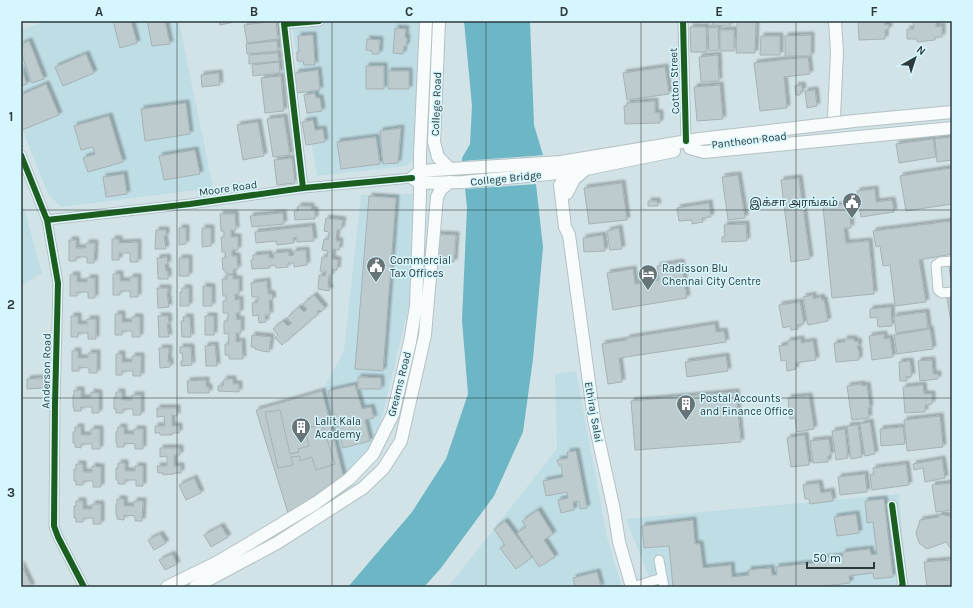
<svg xmlns="http://www.w3.org/2000/svg" width="973" height="608" viewBox="0 0 973 608" font-family="Karla,'Noto Sans Tamil',sans-serif">
<style>
.built{fill:#bfdde4}
.water{fill:#6cb6c5}
.pier{fill:#d2e3e7}
.building{fill:#bdcbcf;stroke:#a5b2b5;filter:url(#shadow)}
.lines{fill:none;stroke-linecap:round;stroke-linejoin:round}
.minor-casing{stroke:#b3c1c4;stroke-width:11}
.major-casing{stroke:#b3c1c4;stroke-width:14}
.minor{stroke:#f8fbfb;stroke-width:9}
.major{stroke:#f8fbfb;stroke-width:12}
.major-bridge-casing{stroke:#b3c1c4;stroke-width:14;stroke-linecap:butt}
.major-bridge{stroke:#f8fbfb;stroke-width:12}
.cycleway-casing{stroke:#d6f6fd;stroke-width:8}
.cycleway{stroke:#1b5e20;stroke-width:6}
.grid{fill:none;stroke:#2d3a3c;stroke-width:1;stroke-opacity:0.55}
.labels{text-anchor:middle;stroke-width:3;stroke-linejoin:round;paint-order:stroke}
.street-label{font-size:11px;fill:#2d3a3c;stroke:#d6f6fd}
.poi-label{font-size:11px;fill:#2d3a3c;stroke:#d6f6fd;text-anchor:start}
.neatline{fill:none;stroke:#2d3a3c;stroke-width:1.5}
.grid-label{font-size:13px;text-anchor:middle;font-weight:bold;fill:#2d3a3c}
</style>
<defs>
<filter id="shadow"><feDropShadow dx="3" dy="-3" stdDeviation="1" flood-color="#0004"/></filter>
</defs>
<rect width="100%" height="100%" fill="#d2e3e7"/>
<path class="built" d="M45,21H179L213,188L61,207L48,194L21,126V30Z
M291,21H421L414,159L406,166L317,176Z
M413,194L409,305L377,438L344,479L322,391L344,351L361,195Z
M21,208H24L42,273L21,286Z
M576,371L607,537L622,587H448L557,449L555,374Z
M899,494L907,587H653L626,519Z"/>
<path class="water" d="M464,21H530L534,125L543,155L536,184L543,247L533,359L523,432L494,496L441,568L424,587H348L412,512L446,459L468,394L462,320L467,207L462,161V158L470,144L472,106Z"/>
<path class="pier" d="M545,155L538,184L464,189L462,161Z"/>
<path class="building" d="M113,21H131L137,43L120,48Z
M147,21H165L170,44L152,46Z
M219,21H234V22L220,25Z
M276,21L278,39L247,43L244,25Z
M692,21H709V23L691,22Z
M713,21H730V26L712,25Z
M737,21H756L755,53H736Z
M858,21H884L885,25H889V29L885,30V39L859,40Z
M913,21H936V27L942,26V37H935V40L917,42V39H907V29H914Z
M690,27H706L707,52H691Z
M718,27L719,50L709,51L708,28Z
M395,28L406,29L405,37L407,38L406,46H404L403,54L393,53Z
M720,30H734V51H720Z
M313,35L315,65H304L303,61H297V52H299L298,36Z
M811,35V56H785V36Z
M761,36H780V55H760Z
M367,39L380,40L379,54H372V51L366,50Z
M29,41L44,79L32,83L21,53V44Z
M277,41L278,51L247,54L246,44Z
M278,53L279,61L249,64V55Z
M86,54L94,73L63,86L55,67Z
M718,55L719,81L701,82L699,57Z
M808,57L810,74L784,77L787,108L760,111L754,63Z
M279,62L280,73L253,76L252,65Z
M366,66H384V89H366Z
M665,67L669,94L627,100L623,73Z
M21,68L27,84L21,86Z
M318,70L320,90L297,93L295,73Z
M388,71H409V89H388Z
M219,73L220,85L202,87L201,75Z
M281,76L284,111L265,113L261,78Z
M46,84L59,115L22,130L21,127V95Z
M720,85L723,119L697,121L694,87Z
M802,85L803,90L801,91L800,95H796L795,86Z
M815,90L817,106L807,108L805,91Z
M315,93L316,98H320L322,111L307,113L304,95Z
M655,101V113H660V123L625,124L624,106H627V103Z
M186,103L190,134L145,141L141,109Z
M109,116L123,162L88,172L83,158L95,154L93,147L81,150L74,126Z
M284,117L290,155L273,157L267,119Z
M313,120L315,130L323,129L325,142L306,145L302,122Z
M258,122L264,156L243,160L237,125Z
M401,128L398,163L383,164L380,131Z
M376,137L380,164L341,169L337,142Z
M952,137V160L937,162L935,139Z
M933,139L936,157L899,163L896,144Z
M195,150L200,174L164,180L159,156Z
M292,158L295,183L277,185L274,160Z
M952,168V204L906,211L900,176Z
M124,174L127,194L106,197L103,177Z
M738,175L745,218L728,220L722,177Z
M799,178L810,259L791,262L781,180Z
M622,183L627,220L589,224L584,188Z
M875,189L876,202L892,200L894,212L861,217L857,191Z
M369,196L396,198L383,371L355,369Z
M648,201H657L658,206H648Z
M709,203L711,217L702,218L703,222L692,224V220L679,221L677,208Z
M849,204L851,228H844L846,243L869,241L874,294L832,298L823,207Z
M298,206H311V210H315V219L295,220L294,211H298Z
M283,213L284,224L252,227L250,216Z
M220,214H235L236,230H231V237H238V250H232V256H237L238,269L233,270V274H226L225,270H223L222,258H226L225,252H222L221,237H224V231H221Z
M326,218L343,220L341,230H337L336,241H340L339,250L333,249L332,259L338,260L337,270L332,269L331,276L329,275L328,287H330L329,291L318,289L319,275L325,276L326,271H320L322,257H327L328,251L322,250L324,239L328,240L329,232L324,231Z
M952,221V254L919,260L926,302L895,306L890,265L883,266L880,246L876,247L873,231Z
M746,224L747,241L722,242V237H725L724,225Z
M312,226L314,241L297,242V237L293,238L294,243L277,245L276,241L256,243L255,232Z
M179,228H186V244L179,245Z
M202,228H211V246L202,247Z
M619,228L622,249L610,250L607,231Z
M156,230H166V236H164L166,249H155Z
M435,234L456,235L454,262L433,260Z
M603,235L605,251L584,252L583,238Z
M112,239H119V243L138,242V262H130V253H119V260H112Z
M69,240H76V248H86V243H95L94,263H87V257H76V261H69Z
M306,250L307,265L294,267V263H288V267L276,268L275,265L269,266L270,268L252,269L251,260H253V255L269,254V258H274L273,253L289,252V256L294,255L293,251Z
M167,257L168,264H165L166,271H168V279H158L157,258Z
M179,258H189V276H179Z
M681,262L687,298L613,310L607,273L633,269L635,284L659,280L657,266Z
M949,266H952V281H951Z
M113,274H120V281H130V277H138V297H130V291H120V295H113Z
M70,275H77V282H87V278H95V298H88V292H77V296H70Z
M227,275H233V279H239V294H235V300L240,299V313H236L237,320L241,319V333H236V342L242,341L243,359H229V355H225V344H229L228,333L224,334V321H228V313H223V301H226V296H223L222,279H227Z
M267,281L268,294H272L273,300H269L270,315H265L266,322L259,323L258,315L253,316L252,303L258,302V297H252L251,283Z
M203,286L212,287V306H203Z
M157,288H168V293H167L169,307L158,308Z
M182,288H189V306H180V292H182Z
M314,295L325,308L321,312L319,310L317,312L318,314L282,345L275,338L278,335L273,329L283,321L288,326L292,323L287,318L299,307L304,312L307,309L303,304Z
M813,295V299L821,297L822,300H824L828,321L808,325L803,297Z
M947,298H952V328Z
M800,302L804,324L797,325L798,329L791,330L790,326L783,328L779,305Z
M891,307L892,326L878,327L877,317L870,318V309Z
M926,312L928,328L896,333L894,316Z
M115,314H122V322H132V317H140V337H132V331H122V335H115Z
M71,316H78V324H87V319H96V339H88V333H78V337H71Z
M158,316H168L169,324H167L169,337H159Z
M205,316H214V335H205Z
M183,317H190L191,337H182L181,321H184Z
M715,324L716,332L724,331L726,342L619,358L622,382L608,384L602,344L627,340V338Z
M930,329L933,349L897,354L894,335Z
M884,334V339L890,338L893,357L872,360L869,336Z
M252,335L271,337L269,352L262,351L255,349V347H251Z
M801,339V343L813,341L816,360L795,363L796,369L787,371L786,360L781,361L779,346L788,345L787,341Z
M844,339H854L855,342L858,341L859,346H857L858,350H859V360L836,362L834,343L845,342Z
M215,345L217,366H206L205,346Z
M180,347H191L192,365L181,366V361H183L182,353H180Z
M159,348H169L168,362L170,361V367L160,368Z
M72,351H78V358H88V353H97V373H89V368L79,367V371H72Z
M116,354H122V362H132V356H141V376H133V371H122V375H116Z
M726,356L728,371L687,377L685,362Z
M932,360L933,374H938V379L920,381L918,361Z
M910,361L912,376L906,377L907,381H900L899,362Z
M358,377L381,378V389H358Z
M43,378L44,388L27,389V379Z
M224,379H233V384H239V392L218,391V386H223Z
M206,380V387H209V393H188L187,381Z
M862,384V386L867,385L870,408H868L869,418L852,420L847,386Z
M355,385L362,409L371,407L374,418L365,420L370,441L343,448L328,391Z
M923,385L924,394H932V404L925,405V412L905,413L903,387Z
M74,390H81V398H91V392L99,393V413H92V407H81V411H74V407H73V395H74Z
M322,391L344,479L289,516L256,410Z
M116,392H122V400H132V395H141V415H133V409H123V413H116V409H114V397H116Z
M736,392L741,442L635,450L631,401Z
M809,396L814,429L797,432L795,418L790,419L788,398Z
M157,408H177V416L172,415V426H179V433H172V435H160V433H155V426H165L164,416L157,417Z
M280,410L290,454L299,452L298,449L309,446L305,429L322,424L335,464L316,470L312,457L300,461V456L291,457L293,465L278,468L265,412Z
M940,416L943,447L907,451L904,420Z
M870,422L875,454L865,456L860,424Z
M858,425L862,457L851,459L847,426Z
M75,427H81V435H91V429H100V449H92V444H81V448L75,447V443H73V432H75Z
M118,427H124V434H134V429H143V449H135V444L124,443V447H117V443H116V432H117Z
M903,427L905,444L881,446L880,429Z
M845,429L848,458L836,460L832,431Z
M805,435L809,465L791,467L787,438Z
M829,439L831,455L828,456V462L813,463L810,441Z
M160,448H180V455H174V466H181V473H174V474L163,475V473H158L157,466H167V456L160,457Z
M576,451L587,508L580,509L579,501L573,502L574,510L561,513L558,500L568,498L567,492L546,496L543,481L563,477L561,465L559,466L557,460L568,458L567,452Z
M942,459L945,478L925,482L923,468L914,470L913,464Z
M118,463H125V471H135V466H143V486H136V480H125V484H118V480H116V468H118Z
M76,464H83V472H92V466L101,467V487H93V481H83V485H76V481H74V469H76Z
M906,464L909,485L872,490L870,475L874,474L873,468Z
M865,474L867,492L840,495L838,477Z
M194,478L201,493L186,500L179,485Z
M819,483L821,493L831,491L833,501L810,504L809,499H805L803,485Z
M952,483V510L936,512L932,485Z
M117,499H124V506H134V501H143L142,521H135V516L124,515V520L117,519V515H116V504H117Z
M884,499L893,577L874,579L873,573L849,576L850,583L825,586V587H673L669,546L644,548L642,526L693,520L695,544H700L703,568L731,565L732,577L749,575L748,570L771,568L772,575H777L776,567L824,562L823,558L843,556V552L870,549L871,555L877,554L873,522L867,523L865,501Z
M76,501H83V509H92V504H101V524H93V518H83V522H76V518H74V506H76Z
M538,510L553,534L544,540L555,557L539,567L517,533L526,527L522,521Z
M856,514L859,533L837,536L834,517Z
M939,514L952,517V550L946,542L927,549L919,543L916,533L920,520L939,517Z
M505,521L532,557L516,569L500,548L505,545L494,529Z
M221,526L228,537L211,547L204,535Z
M160,534L166,543L154,550L148,540Z
M172,554L177,564L165,570L159,560Z
M952,560V585L927,587L924,562Z
M21,564L32,587H21Z
M597,572L601,587H575L573,578Z"/>
<g class="lines">
<g class="minor-casing">
<path id="minor" d="M683,21L686,141
M21,155L47,220L58,283L55,404L54,526L58,537L84,587
M303,188L284,24L319,21
M47,220L190,204L303,188L412,178
M952,261L940,262L936,265L938,290L942,293L952,292
M892,505L903,587H901
M659,560L664,587
M633,587L662,578"/>
</g>
<g class="major-casing">
<path id="major" d="M439,21L434,142L438,157L450,169L561,162L700,139
M834,117L837,52L835,21
M690,148L704,152L952,128
M450,169L421,171L412,178L420,183L463,182L549,174L586,169L674,151
M563,180L560,185L565,227L569,235L594,419L614,510L619,542L632,587
M567,193L574,179L586,169
M167,587L216,563L250,543L316,503L349,479L373,454L393,414L410,342L416,306L420,195V154L426,21
M195,587L277,543L363,488L383,469L401,441L425,335L437,197L441,189L450,182"/>
</g>
<use href="#minor" class="minor"/>
<use href="#major" class="major"/>
<g class="major-bridge-casing">
<path id="major-bridge" d="M700,139L854,121L952,112"/>
</g>
<use href="#major-bridge" class="major-bridge"/>
<g class="cycleway-casing">
<path id="cycleway" d="M683,21L686,141
M21,155L47,220L58,283L55,404L54,526L58,537L84,587
M303,188L284,24L319,21
M47,220L190,204L303,188L412,178
M892,505L903,587H901"/>
</g>
<use href="#cycleway" class="cycleway"/>
</g>
<path class="grid" d="M177,21V587M332,21V587M486,21V587M641,21V587M796,21V587M21,210H952M21,398H952"/>
<defs>
<g id="civic-pin" transform="scale(1)"><path d="M0 17L-7.5 6A9.5 9.5 0 1 1 7.5 6Z" fill="#677578" stroke="#d6f6fd"/><path d="M-.6-6.5H3V-4.5H.6V-3L4-1V1h2V6H-6V1h2V-1L-.6-3ZM-1.2 2.5V6h2.4V2.5Z" fill="#fff"/></g>
<g id="hotel-pin" transform="scale(1)"><path d="M0 17L-7.5 6A9.5 9.5 0 1 1 7.5 6Z" fill="#677578" stroke="#d6f6fd"/><path d="M-6-4.5h1.5V1H6V5H4.5V3h-9V5H-6ZM-4 0a1.8 1.8 0 1 1 3.6 0ZM.5 0V-2.5h3Q6-2.5 6 0Z" fill="#fff"/></g>
<g id="building-pin" transform="scale(1)"><path d="M0 17L-7.5 6A9.5 9.5 0 1 1 7.5 6Z" fill="#677578" stroke="#d6f6fd"/><path d="M-4-6H4V6H1V3H-1V6H-4ZM-2.5-4.3h1.7v1.8h-1.7ZM.8-4.3h1.7v1.8H.8ZM-2.5-1h1.7V.8h-1.7ZM.8-1h1.7V.8H.8Z" fill="#fff"/></g>
</defs>
<g fill-rule="evenodd">
<use href="#civic-pin" x="852" y="202"/>
<use href="#civic-pin" x="376" y="266"/>
<use href="#hotel-pin" x="648" y="274"/>
<use href="#building-pin" x="686" y="404"/>
<use href="#building-pin" x="301" y="427"/>
</g>
<g class="labels">
<g class="street-label">
<text transform="translate(674 81) rotate(-92)" y="4">Cotton Street</text>
<text transform="translate(436 104) rotate(-88)" y="4">College Road</text>
<text transform="translate(749 140) rotate(-7)" y="4">Pantheon Road</text>
<text transform="translate(506 178) rotate(-6)" y="4">College Bridge</text>
<text transform="translate(228 188) rotate(-8)" y="4">Moore Road</text>
<text transform="translate(46 371) rotate(-89)" y="4">Anderson Road</text>
<text transform="translate(399 384) rotate(-76)" y="4">Greams Road</text>
<text transform="translate(594 412) rotate(80)" y="4">Ethiraj Salai</text>
</g>
<g class="poi-label">
<text x="838" y="206" text-anchor="end">இக்சா அரங்கம்</text>
<text x="390" y="264">Commercial<tspan x="390" dy="13">Tax Offices</tspan></text>
<text x="662" y="272">Radisson Blu<tspan x="662" dy="13">Chennai City Centre</tspan></text>
<text x="700" y="402">Postal Accounts<tspan x="700" dy="13">and Finance Office</tspan></text>
<text x="315" y="425">Lalit Kala<tspan x="315" dy="13">Academy</tspan></text>
</g>
</g>
<rect width="973" height="608" fill="none" stroke="#d6f6fd" stroke-width="44"/>
<g transform="translate(915 58) rotate(39)" stroke="#d6f6fd" stroke-width="3" paint-order="stroke">
<path d="M0-3L7 15L0 10L-7 15Z" fill="#2d3a3c"/>
<text y="-6" font-size="11" font-weight="bold" text-anchor="middle" fill="#2d3a3c">N</text>
</g>
<path d="M807 562v6h67v-6" fill="none" stroke="#2d3a3c" stroke-width="2"/>
<text x="813" y="562" font-size="12" fill="#2d3a3c" stroke="#d6f6fd" stroke-width="3" paint-order="stroke">50 m</text>
<rect x="22" y="22" width="929" height="564" class="neatline"/>
<g class="grid-label">
<text x="99" y="16">A</text>
<text x="254" y="16">B</text>
<text x="409" y="16">C</text>
<text x="564" y="16">D</text>
<text x="719" y="16">E</text>
<text x="874" y="16">F</text>
<text x="11" y="121">1</text>
<text x="11" y="309">2</text>
<text x="11" y="497">3</text>
</g>
</svg>
